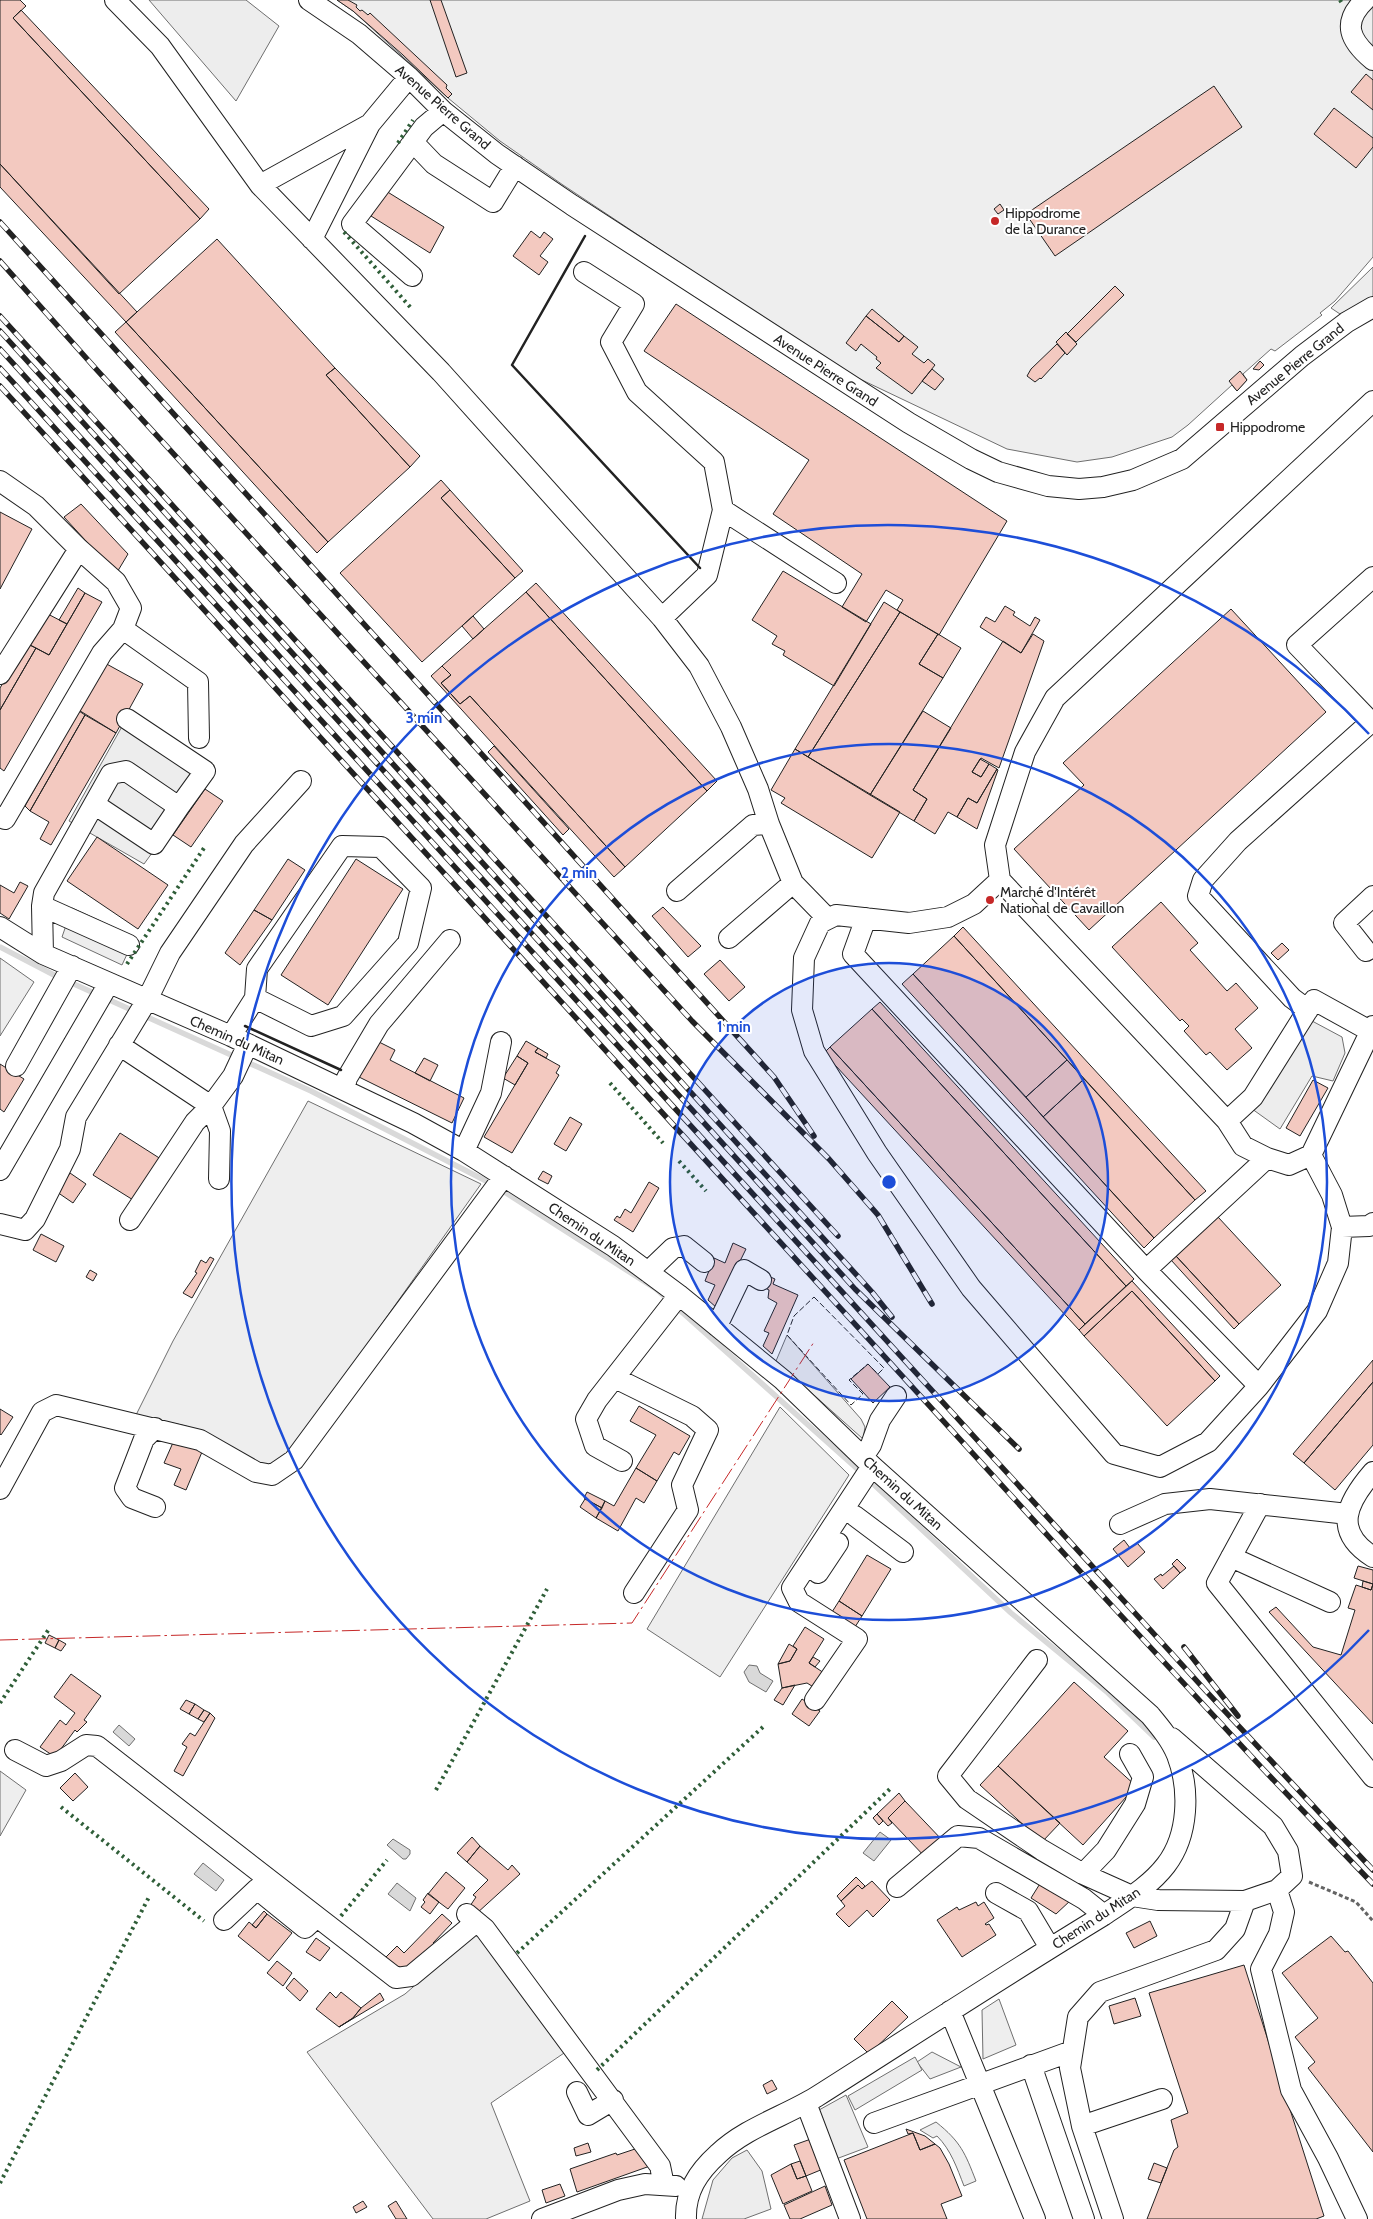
<svg xmlns="http://www.w3.org/2000/svg" width="1373" height="2219" viewBox="0 0 1373 2219" font-family="Cabin,sans-serif">
<style>
.green{fill:#eee;stroke:#6f6f6f}
.parking{fill:#ededed;stroke:#6f6f6f}
.water{fill:#d9d9d9;stroke:#6f6f6f}
.lines{fill:none;stroke-linecap:round;stroke-linejoin:round}
.stream{stroke:#d9d9d9;stroke-width:5.5}
.building{fill:#f3c9c0;stroke:#222}
.minor-casing{stroke:#222;stroke-width:22}
.path{stroke:#646464;stroke-width:3;stroke-dasharray:4 2.5;stroke-linecap:butt}
.minor{stroke:#fff;stroke-width:20}
.rail-casing{stroke:#222;stroke-width:5.5}
.rail{stroke:#fff;stroke-width:4;stroke-dasharray:11;stroke-linecap:butt}
.hedge{stroke:#2f5e38;stroke-width:4;stroke-dasharray:2.5 4;stroke-linecap:butt}
.fence{stroke:#222;stroke-width:1;stroke-dasharray:6 2.5;stroke-linecap:butt}
.wall{stroke:#222;stroke-width:2.5}
.power{stroke:#c62828;stroke-width:1;stroke-dasharray:18 4 2.5 4;stroke-linecap:butt}
.ring{fill:none;stroke:#1d4ed8;stroke-width:2.5}
.poi-dot{fill:#c62828;stroke:#fff;stroke-width:2}
.labels{text-anchor:middle;stroke-width:4;stroke-linejoin:round;paint-order:stroke}
.street-label{font-size:14px;fill:#222;stroke:#fff}
.poi-label{font-size:14px;fill:#222;stroke:#fff;text-anchor:start}
.centre{fill:#1d4ed8;stroke:#fff;stroke-width:2.5}
.ring-label{font-size:15px;text-anchor:middle;font-weight:bold;fill:#1d4ed8;stroke:#fff;stroke-width:4;stroke-linejoin:round;paint-order:stroke}
</style>
<rect width="100%" height="100%" fill="#fff"/>
<path class="green" d="M337,0H1373V257L1335,301L1320,313L1322,315L1275,351L1271,349L1243,374L1247,380L1237,391L1232,385L1188,425L1172,437L1112,457L1077,462L1007,449L843,371L563,185L500,141L448,98L353,11Z
M0,958L34,982L0,1036Z
M308,1101L481,1184L291,1452L274,1468L237,1455L186,1426L136,1415L173,1341Z
M787,1335L861,1419L865,1427L863,1439L776,1361Z
M780,1407L849,1475L720,1677L647,1629Z
M0,1771L26,1790L0,1836Z
M473,1935H480L567,2051L491,2103L530,2201L486,2219H433L307,2052L405,1994Z
M999,1999L1016,2045L983,2059L982,2010Z
M932,2052L961,2067L930,2079L917,2062Z
M846,2095L868,2147L836,2159L819,2110Z
M936,2122C961,2142 965,2153 976,2181L964,2186C957,2168 951,2150 937,2136L933,2138L920,2130Z"/>
<path class="parking" d="M149,0H246L279,26L236,101Z
M1373,267V299L1340,314L1331,308Z
M129,714L213,769L144,864L69,821Z
M72,908L135,937L122,965L62,937Z
M1299,1014L1342,1037L1345,1053L1333,1081L1312,1076L1280,1129L1241,1101Z
M915,2057L922,2070L855,2110L848,2096Z
M747,2150L762,2171L771,2209L744,2219H702L713,2180L732,2158Z"/>
<path class="water" d="M749,1665L757,1666L760,1673L773,1681L766,1692L749,1682L744,1672Z
M119,1725L135,1739L129,1746L113,1732Z
M880,1832L891,1840L874,1861L863,1853Z
M393,1839L410,1850V1854L406,1859H403L387,1845Z
M203,1863L224,1880L216,1891L194,1874Z
M397,1883L416,1898L410,1911L388,1894Z"/>
<g class="lines">
<path class="stream" d="M0,947L54,975L311,1091L492,1184
M500,1189L656,1289L854,1466L1011,1613L1108,1693L1154,1737"/>
</g>
<path class="building" d="M0,0H20L26,6L13,18L200,219L119,294L0,164Z
M337,0H348L357,5L356,7L360,11L362,10L368,15L370,13L447,85L446,88L452,94L448,98L403,55L353,11Z
M430,0H441L467,73L456,77Z
M21,10L209,209L200,219L13,18Z
M1366,74L1373,80V110L1351,92Z
M1214,86L1242,127L1055,256L1026,214Z
M1334,108L1373,138V147L1356,168L1314,134Z
M0,164L137,312L126,322L0,187Z
M386,191L444,227L430,253L371,216Z
M1000,204L1004,210L998,214L994,209Z
M531,231L540,238L544,232L553,239L540,256L548,262L539,275L513,256Z
M217,239L335,368L326,375L410,467L328,542L126,322Z
M1115,286L1124,295L1076,342L1067,334Z
M676,304L1007,521L939,635L897,610L903,600L886,590L866,622L842,607L862,574L773,514L809,460L644,351Z
M872,309L904,336L899,342L866,316Z
M866,316L899,342L904,336L918,347L912,354L924,363L928,359L935,365L912,394L876,368L881,363L876,359L877,357L861,344L856,351L846,343Z
M126,322L328,542L317,553L115,332Z
M1066,332L1077,344L1067,355L1056,342Z
M1057,344L1065,353L1041,379L1040,378L1035,382L1027,376L1031,369Z
M1260,361L1264,365L1259,370L1253,369Z
M335,368L420,456L410,467L326,375Z
M932,369L944,379L935,390L922,381Z
M1240,371L1247,380L1237,391L1229,381Z
M441,480L450,490L441,498L515,578L422,662L340,573Z
M450,490L523,571L515,578L441,498Z
M81,504L128,554L116,574L64,517Z
M0,512L32,529L0,589Z
M783,571L871,624L834,686L783,655L785,651L772,644L777,636L752,620Z
M536,583L717,781L707,791L526,592Z
M78,588L85,593L67,624L59,620Z
M526,592L707,791L625,867L470,696L460,704L441,683L451,675L442,666Z
M85,593L102,602L4,771L0,768V710L36,648L49,655Z
M884,602L900,612L808,757L795,749Z
M1005,606L1015,612L1013,615L1030,626L1035,617L1040,620L1021,653L980,627L986,617L995,622Z
M1231,609L1326,712L1089,930L1014,849L1084,785L1063,763Z
M44,612L67,624L49,655L26,643Z
M900,612L938,634L919,664L943,678L870,795L808,757Z
M473,616L484,629L473,639L462,626Z
M938,634L961,648L943,678L919,664Z
M1033,634L1044,641L999,768L981,758L972,772L981,777L989,764L997,769L977,803L968,798L957,817L948,812L935,834L914,821L927,799L913,790L1003,641L1021,653Z
M26,643L36,648L0,710V688Z
M103,662L143,684L116,733L77,709Z
M442,666L451,675L441,683L460,704L470,696L625,867L614,877L431,676Z
M79,711L85,715L30,811L25,806Z
M923,711L951,728L913,790L927,799L914,821L870,795Z
M85,715L116,733L51,845L40,839L49,822L30,811Z
M494,746L569,829L563,835L488,752Z
M795,749L900,812L872,858L781,803L785,798L771,790Z
M980,759L989,764L981,777L972,772Z
M997,769L998,770L977,829L957,817L968,798L977,803Z
M205,789L223,801L191,847L173,835Z
M97,837L168,885L138,929L67,881Z
M288,859L305,870L272,920L254,910Z
M356,859L403,889L328,1005L281,975Z
M20,882L28,886L9,919L0,913V885L14,893Z
M1161,902L1198,943L1190,950L1227,991L1236,983L1258,1008L1235,1029L1252,1048L1227,1070L1210,1052L1206,1055L1184,1031L1189,1026L1182,1019L1180,1021L1112,947Z
M663,907L701,946L688,957L652,916Z
M254,910L272,920L240,965L225,953Z
M963,927L1206,1191L1195,1200L954,936Z
M954,936L1067,1060L1026,1097L913,974Z
M1282,943L1289,950L1278,960L1271,953Z
M720,960L745,987L729,1001L704,974Z
M913,974L1154,1238L1144,1248L902,984Z
M880,1002L1134,1279L1126,1286L872,1009Z
M872,1009L1126,1286L1085,1324L830,1047Z
M377,1041L395,1050L390,1060L464,1098L452,1123L359,1077Z
M526,1041L538,1048L535,1052L560,1066L556,1073L559,1075L512,1153L484,1137L528,1063L517,1056Z
M830,1047L1085,1324L1079,1330L824,1053Z
M538,1048L548,1054L546,1058L535,1052Z
M517,1056L528,1063L515,1085L503,1078Z
M424,1058L438,1065L430,1081L415,1073Z
M1067,1060L1084,1079L1043,1117L1026,1097Z
M0,1064L24,1079L4,1112L0,1109Z
M1084,1079L1195,1200L1154,1238L1043,1117Z
M1313,1080L1328,1088L1300,1136L1286,1128Z
M570,1117L582,1124L566,1151L554,1144Z
M120,1133L164,1161L138,1203L93,1175Z
M543,1171L552,1176L548,1184L538,1179Z
M70,1173L86,1184L73,1203L57,1192Z
M649,1182L659,1188L633,1232L614,1220L617,1216L620,1218L625,1209L631,1213Z
M1218,1217L1281,1285L1239,1324L1176,1256Z
M41,1234L64,1246L56,1262L33,1250Z
M733,1243L746,1249L717,1308L708,1300L715,1285L705,1281L714,1258L725,1263Z
M1176,1256L1239,1324L1234,1329L1171,1260Z
M210,1257L214,1259L192,1298L183,1293L197,1273L195,1272L201,1260L206,1263Z
M90,1270L97,1274L93,1281L86,1277Z
M766,1275L775,1279L773,1284L798,1295L772,1354L763,1346L769,1333L764,1331L777,1303L768,1298L769,1290L761,1286Z
M1132,1281L1220,1376L1215,1381L1132,1291L1084,1336L1079,1330Z
M1132,1291L1215,1381L1167,1426L1084,1336Z
M1373,1360V1382L1304,1463L1293,1454Z
M868,1364L890,1387L873,1403L851,1379Z
M1373,1382V1445L1335,1490L1304,1463Z
M639,1406L690,1436L679,1455L674,1452L657,1481L636,1468L656,1435L630,1421Z
M0,1409L13,1417L1,1435L0,1434Z
M175,1438L183,1444L202,1452L186,1490L174,1485L181,1469L164,1463Z
M636,1468L657,1481L644,1503L636,1498L618,1531L596,1518L605,1501L614,1506Z
M587,1492L605,1501L602,1508L584,1498Z
M585,1499L602,1508L596,1518L580,1507Z
M1124,1540L1130,1548L1137,1543L1145,1552L1128,1567L1113,1549Z
M867,1555L891,1569L862,1616L839,1601Z
M1177,1559L1186,1568L1180,1573L1172,1564Z
M1174,1566L1180,1573L1163,1589L1154,1579L1161,1574L1162,1576Z
M1358,1566L1373,1570V1724L1269,1612L1276,1607L1313,1647L1341,1655L1355,1610L1348,1608L1356,1585L1371,1590L1373,1584L1354,1578Z
M1363,1581L1373,1584L1371,1590L1362,1587Z
M839,1601L862,1616L855,1627L832,1612Z
M805,1627L824,1639L809,1663L824,1673L815,1688L807,1683L782,1688L778,1664L790,1661L797,1649L793,1646Z
M49,1635L59,1640L55,1648L45,1643Z
M59,1640L66,1644L61,1651L55,1648Z
M789,1644L797,1649L790,1661L778,1664Z
M813,1657L820,1661L815,1667L809,1663Z
M71,1674L101,1696L84,1720L87,1722L77,1732L75,1730L55,1757L40,1747L60,1720L66,1725L75,1713L54,1697Z
M1074,1682L1128,1731L1104,1757L1136,1786L1083,1845L998,1766Z
M795,1685L783,1705L774,1700L782,1688Z
M802,1699L820,1711L809,1726L792,1714Z
M186,1700L195,1704L189,1714L180,1709Z
M195,1704L204,1710L198,1719L189,1714Z
M204,1710L210,1713L204,1722L198,1719Z
M210,1713L215,1718L183,1776L174,1771L187,1747L182,1744L190,1733L195,1736Z
M998,1766L1060,1823L1042,1842L980,1785Z
M75,1773L88,1787L73,1801L60,1788Z
M899,1793L905,1801L888,1818L892,1823L888,1826L877,1814Z
M905,1801L944,1842L927,1859L888,1818Z
M877,1814L883,1821L879,1825L873,1818Z
M472,1837L480,1846L467,1862L457,1853Z
M480,1846L508,1870L512,1865L520,1874L476,1914L470,1906L476,1897L473,1895L488,1880L467,1862Z
M446,1872L465,1888L448,1909L428,1894Z
M856,1877L865,1886L862,1889L858,1885L841,1901L837,1896Z
M872,1881L890,1900L873,1917L867,1910L849,1927L836,1914L845,1906L841,1901L858,1885L862,1889Z
M1041,1882L1071,1900L1056,1914L1031,1898Z
M428,1893L439,1902L430,1914L421,1907L425,1902L423,1900Z
M976,1902L978,1906L984,1902L994,1918L985,1924L986,1925L989,1924L996,1935L962,1957L937,1920L957,1907L959,1910Z
M264,1911L267,1914L256,1928L252,1925Z
M267,1914L292,1933L269,1961L238,1936L249,1922L256,1928Z
M442,1914L452,1923L433,1943L436,1946L401,1973L382,1961L397,1946L404,1953Z
M1150,1921L1157,1936L1134,1948L1126,1933Z
M1331,1936L1345,1952L1348,1951L1373,1983V2152L1308,2068L1315,2062L1295,2037L1318,2018L1282,1973Z
M316,1938L330,1948L320,1961L306,1952Z
M277,1961L292,1973L283,1986L267,1973Z
M1244,1965L1324,2216L1316,2219H1147L1174,2150L1178,2147L1171,2120L1188,2113L1149,1993Z
M294,1978L308,1991L300,2001L286,1988Z
M330,1992L336,1998L341,1992L361,2008L353,2018L339,2027L316,2009Z
M380,1993L384,2000L339,2027L353,2018L361,2008Z
M1135,1998L1141,2016L1114,2024L1109,2006Z
M892,2001L908,2017L869,2054L854,2039Z
M772,2080L777,2089L767,2094L763,2085Z
M906,2129L925,2136L935,2144L920,2150L913,2133L908,2134Z
M913,2133L920,2150L935,2144L940,2148L949,2164L962,2196L941,2204L947,2219H867L844,2160Z
M811,2139L823,2169L806,2176L794,2145Z
M588,2143L591,2152L576,2156L574,2148Z
M638,2148L650,2166L577,2192L570,2169L616,2153L617,2155Z
M800,2161L806,2176L797,2179L791,2164Z
M1154,2163L1167,2168L1161,2183L1148,2179Z
M791,2164L797,2179L806,2176L812,2191L783,2204L771,2175Z
M560,2184L565,2196L546,2203L542,2190Z
M825,2186L832,2205L800,2219H790L784,2205Z
M363,2201L367,2207L356,2213L353,2207Z
M396,2201L407,2219H396L388,2206Z"/>
<g class="lines">
<g class="minor-casing">
<path id="minor" d="M115,0L160,46L260,185L441,372L662,618L699,666L731,727L758,789L769,824L793,883L828,919
M309,0L359,34L409,77L443,111L497,154L572,205L909,423L971,459L998,472L1048,486L1079,489L1103,487L1133,480L1182,459L1302,356L1347,322L1373,307
M1365,0C1341,23 1350,41 1373,60
M413,142L434,164L493,202L515,166
M260,185L370,124L409,77
M312,239L370,124
M584,272L634,304L611,342L637,392L714,462L723,510L707,575L662,618
M412,276L352,224L424,127L443,111
M0,481L36,506L79,549L116,582L131,608L123,629L102,653L5,819L0,817
M723,510L836,583
M123,629L198,682L199,738
M0,674L79,549
M127,719L205,771L179,807
M1000,880L995,845L1025,752L1055,698L1373,401
M677,891L753,825L769,824
M42,906L129,945
M866,918L853,954L1146,1270L1267,1158
M0,927L43,954L231,1036L413,1123L464,1151L613,1246L679,1295L783,1380L872,1466L1150,1715C1160,1727 1171,1740 1177,1755C1190,1789 1189,1835 1166,1865C1150,1886 1126,1900 1104,1915C1007,1974 912,2036 816,2097C785,2116 745,2128 718,2154C698,2172 685,2192 686,2219
M729,938L793,883
M1366,951L1344,923L1373,896
M43,954L42,906L44,893L111,774L126,771L179,807L154,844L94,804
M1308,1010L1292,998L1198,896L1203,880L1238,841L1371,722L1297,645L1373,577
M231,1036L255,998L311,1026L343,1016L408,943L421,888L381,847L342,846L257,969L255,998
M119,1045L211,1106L233,1076L248,1044
M16,1066L72,966
M344,1089L347,1078L379,1024L450,940
M1227,1121L1253,1097L1314,1000L1370,1031
M464,1151L491,1093L501,1042
M1311,1155L1332,1195L1342,1227L1338,1263L1317,1311L1259,1386L1208,1442L1160,1467L1114,1454L971,1288L877,1153L814,1051L802,1010L804,958L820,923L836,915L909,923L948,917L974,904L1000,880L1227,1121L1243,1146L1267,1158L1289,1165L1311,1155L1373,1026
M0,1170L109,983
M130,1220L195,1122L211,1106L220,1131L219,1179
M0,1224L25,1230L35,1219L70,1149L76,1117L147,1000L170,953L244,844L301,781
M1342,1227L1369,1226L1373,1223
M1146,1270L1259,1386
M648,1272L673,1248L684,1246L704,1262
M717,1326L744,1270L761,1280
M615,1378L692,1416L708,1430L682,1485L688,1510L634,1593
M155,1428L144,1439L125,1488L132,1498L155,1507
M863,1457L871,1445L880,1420L896,1396
M622,1461L595,1446L586,1419L597,1400L679,1295
M1373,1472C1347,1502 1332,1531 1373,1557
M0,1489L42,1412L56,1405L200,1440L256,1472L272,1475L294,1460L504,1176
M1260,1504L1217,1583L1373,1777
M855,1516L903,1552
M1120,1524L1165,1504L1210,1499L1348,1514
M1231,1557L1330,1602
M818,1573L838,1543
M1037,1660L948,1776L967,1799L1042,1850L1083,1874L1132,1896L1158,1900L1245,1901L1277,1890L1292,1876L1288,1851L1273,1826L1172,1738
M815,1700L857,1639L799,1602L792,1588L872,1466
M15,1750L46,1766L61,1761L86,1745L97,1746L396,1978L411,1976L476,1922
M1083,1874L1106,1850L1135,1804L1143,1777L1130,1754
M897,1887L958,1836L979,1838L1084,1899L1104,1915
M1277,1890L1284,1912L1279,1934L1261,1969L1291,2090L1328,2158L1357,2219
M996,1893L1028,1911L1050,1948
M467,1914L485,1929L660,2166L664,2185
M224,1920L257,1889L305,1928L317,1917
M950,2011L1035,2219
M1031,2065L1084,2219
M577,2092L588,2115L613,2100
M806,2103L850,2219
M874,2123L1072,2051
M1082,2126L1162,2099
M542,2219L618,2190L645,2184L676,2186
M1113,2219L1082,2126L1070,2068L1078,2017L1100,1992L1216,1950L1235,1929L1245,1901"/>
</g>
<path class="path" d="M1309,1882L1356,1902L1373,1921"/>
<use href="#minor" class="minor"/>
<g class="rail-casing">
<path id="rail" d="M0,222L774,1077L814,1136
M0,261L96,369L692,1021L829,1159L878,1215L932,1304
M0,316L838,1236
M0,331L872,1292L892,1317
M0,349L855,1289L1019,1449
M0,368L1206,1691L1373,1870
M0,386L1090,1582L1263,1769L1373,1884
M1184,1647L1238,1716"/>
</g>
<use href="#rail" class="rail"/>
<path class="hedge" d="M1340,0L1343,5
M398,143L413,120
M344,232L411,308
M127,964L204,848
M610,1083L663,1143
M679,1161L706,1191
M0,1703L49,1629
M436,1790L547,1589
M61,1807L204,1921
M341,1916L387,1860
M517,1953L764,1726
M597,2070L891,1788
M0,2183L149,1897"/>
<path class="fence" d="M814,1297L884,1368L878,1374L868,1364L849,1380L863,1394L851,1405L787,1335L794,1316Z"/>
<path class="wall" d="M585,236L512,365L700,568
M245,1026L341,1070"/>
<path class="power" d="M0,1640L632,1623L814,1342"/>
</g>
<circle cx="889" cy="1182" r="219" fill="#1d4ed8" fill-opacity=".12"/>
<g class="ring">
<circle cx="889" cy="1182" r="219"/>
<circle cx="889" cy="1182" r="438"/>
<path d="M1369 1630A657 657 0 1 1 1369 734"/>
</g>
<g class="poi-dot">
<circle cx="995" cy="221" r="5"/>
<rect x="1215" y="422" width="10" height="10" rx="2.5"/>
<circle cx="990" cy="900" r="5"/>
</g>
<g class="labels">
<g class="street-label">
<text transform="translate(443 107) rotate(41)" y="5">Avenue Pierre Grand</text>
<text transform="translate(1295 364) rotate(-39)" y="5">Avenue Pierre Grand</text>
<text transform="translate(826 370) rotate(33)" y="5">Avenue Pierre Grand</text>
<text transform="translate(237 1040) rotate(24)" y="5">Chemin du Mitan</text>
<text transform="translate(592 1234) rotate(34)" y="5">Chemin du Mitan</text>
<text transform="translate(903 1493) rotate(42)" y="5">Chemin du Mitan</text>
<text transform="translate(1096 1918) rotate(-33)" y="5">Chemin du Mitan</text>
</g>
<g class="poi-label">
<text x="1005" y="218">Hippodrome<tspan x="1005" dy="16">de la Durance</tspan></text>
<text x="1230" y="432">Hippodrome</text>
<text x="1000" y="897">Marché d'Intérêt<tspan x="1000" dy="16">National de Cavaillon</tspan></text>
</g>
</g>
<circle cx="889" cy="1182" r="8" class="centre"/>
<g class="ring-label">
<text x="424" y="723">3 min</text>
<text x="579" y="878">2 min</text>
<text x="734" y="1032">1 min</text>
</g>
</svg>
